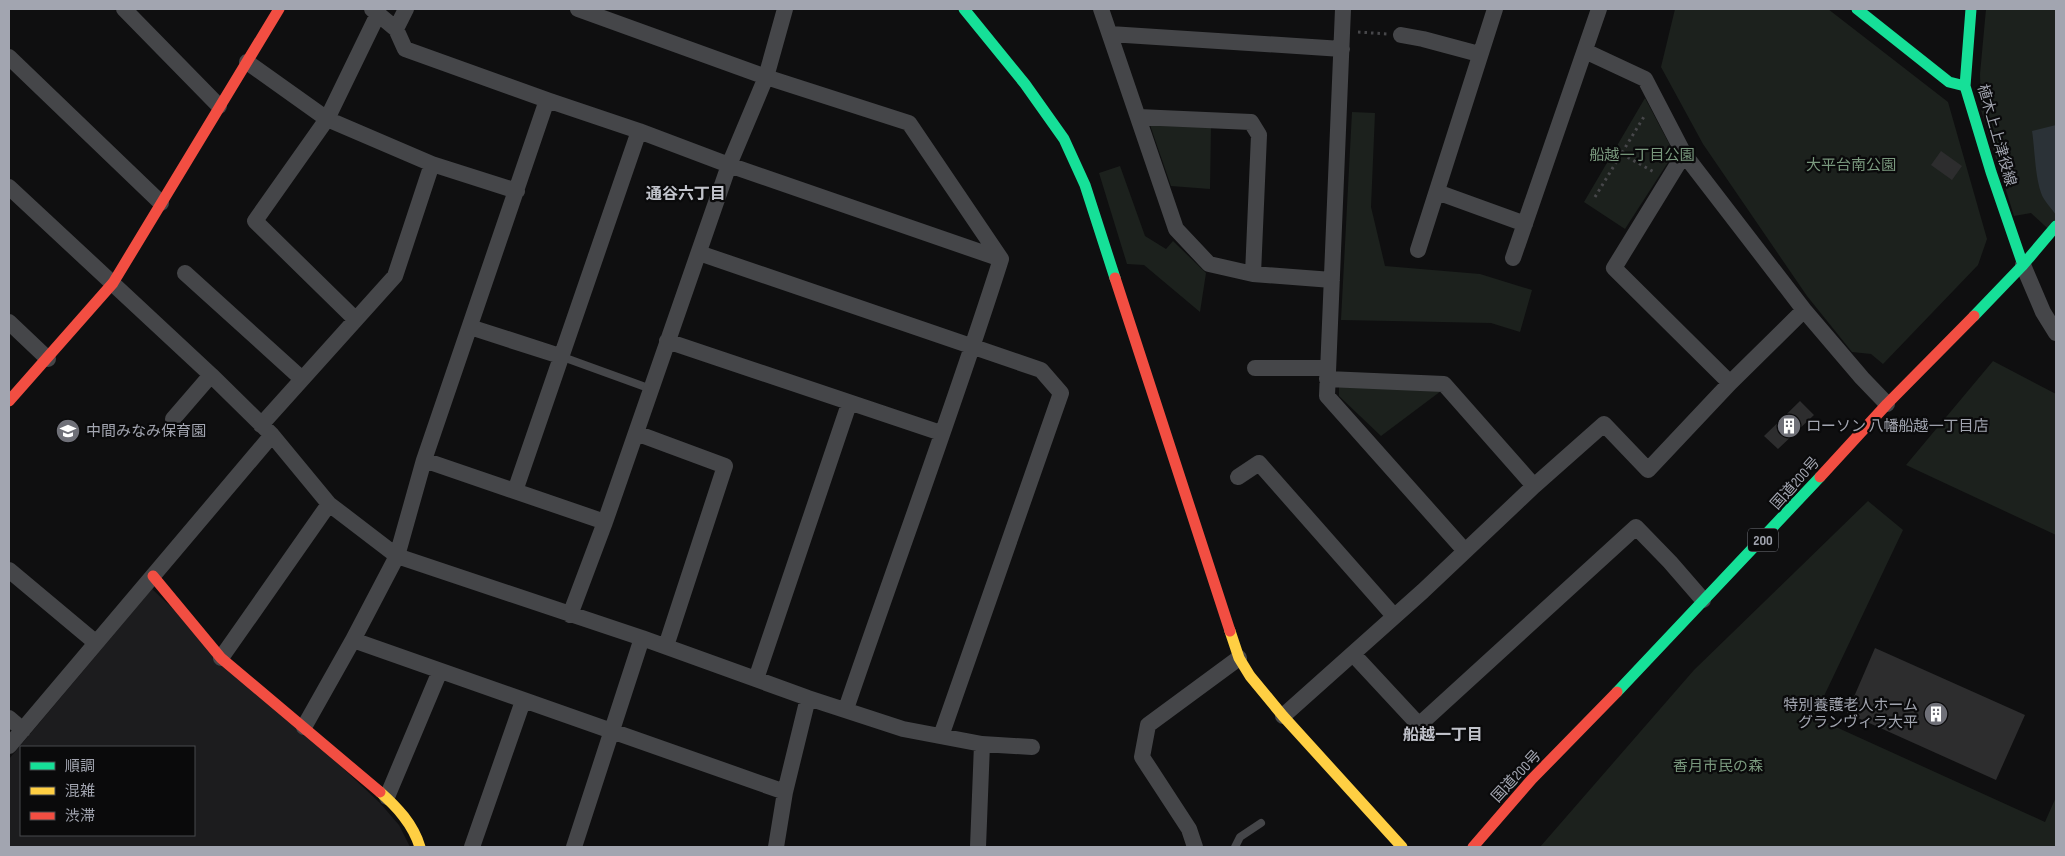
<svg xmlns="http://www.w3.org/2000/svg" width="2065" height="856" viewBox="0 0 2065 856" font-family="'Sofia Sans Condensed','Noto Sans JP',sans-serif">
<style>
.built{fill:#1c1c1e;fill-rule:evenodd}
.green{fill:#1c211d}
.water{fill:#2b3237}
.building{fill:#2d2d2e}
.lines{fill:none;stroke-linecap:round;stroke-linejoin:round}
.path{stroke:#47474a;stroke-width:3;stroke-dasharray:2.5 4;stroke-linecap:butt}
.lane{stroke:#454649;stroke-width:8}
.street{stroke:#454649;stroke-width:16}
.fast{stroke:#16e098;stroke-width:11}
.slow{stroke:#ffcf43;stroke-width:11}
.jam{stroke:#f24e42;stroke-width:11}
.labels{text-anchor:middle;stroke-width:4.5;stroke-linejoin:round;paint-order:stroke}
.shield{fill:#0a0a0b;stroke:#74767e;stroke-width:1}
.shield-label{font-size:14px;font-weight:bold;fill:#a2a5b0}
.street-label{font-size:15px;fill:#a2a5b0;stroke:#0a0a0b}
.park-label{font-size:15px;fill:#7a997e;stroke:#0a0a0b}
.poi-label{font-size:15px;fill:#a2a5b0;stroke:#0a0a0b;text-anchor:start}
.neighbourhood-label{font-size:16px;font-weight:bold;fill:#c2c4cc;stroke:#0a0a0b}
</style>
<rect width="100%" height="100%" fill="#0f0f10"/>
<path class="built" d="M152,589L380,803L399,825L410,847H9V759ZM21,747H194V835H21Z"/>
<path class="green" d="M1675,9H1828L1948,102L1987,239L1978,265L1883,364L1871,354L1852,352L1807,296L1703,144L1661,67Z
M1986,9H2056V236L2031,213L2014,216L1981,110L1980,74Z
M1645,98L1674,153L1625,229L1584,202Z
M1352,112L1375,113L1371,207L1385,266L1480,274L1532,290L1520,332L1491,323L1341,320Z
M1150,125L1211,127L1210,189L1171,186Z
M1120,166L1145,236L1166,249L1173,241L1206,273L1200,312L1144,265L1127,264L1099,173Z
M1993,361L2056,394V535L1906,465Z
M1339,386L1441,391L1381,436L1339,396Z
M1868,501L1903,530L1814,717L2045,822L2056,797V847H1540L1694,670Z"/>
<path class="water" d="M2056,125V215C2052,209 2047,204 2044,199C2035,184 2035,149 2032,131Z"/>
<path class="building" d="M1941,151L1962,166L1952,180L1931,165Z
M1800,401L1814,415L1778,449L1764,436Z
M1875,648L2025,715L1996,780L1847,713Z"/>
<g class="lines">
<path class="path" d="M1358,32L1387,34
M1622,154L1654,172
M1595,197L1645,115"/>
<path class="lane" d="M560,356L651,389
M1235,847L1240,837L1261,823"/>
<path class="street" d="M124,9L219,106
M578,9L766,77L909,123L1001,259C953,410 897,559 846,709
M1101,9L1176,229L1209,264L1253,274L1332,280
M1343,9L1327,396L1465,551
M396,29L406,9
M1110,34L1342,49
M1401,35L1423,39L1479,54
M1585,51L1645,79L1684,154L1804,310L1862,378L1887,404
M9,57L161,203
M247,62L327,119L432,164L517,191
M547,100L639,131L729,165L1001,259
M1138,117L1251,122L1259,135L1253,274
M1684,154L1614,268L1730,383
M9,187L211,375L272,435L329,504L397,556L642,638L808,698L903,729L982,744L1032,747
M1437,192L1525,224
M1418,250L1495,9
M699,253L1041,370L1061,393L941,736
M1513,258L1599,9
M2023,265L2043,312L2056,333
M185,273L302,379
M355,319L255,221L327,119L378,14
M9,322L48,359
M470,327L560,356
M667,341L941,433
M1255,368H1328
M1327,379L1444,384L1534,486
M173,419L211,375
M261,425L395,276L432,164
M636,433L725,466L666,646
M424,460L605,522
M1238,477L1259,463L1394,616
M515,491L639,131
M9,570L95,642
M570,615L605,522L729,165L766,77L785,9
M353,640L785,792
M1353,654L1419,725L1636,527L1670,562L1703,600
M221,658L329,504
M756,679L849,404
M1283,716L1423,591L1534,486L1604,424L1648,470L1730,383L1804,310
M9,718L23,730
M304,727L353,640L397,556L424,460L547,100L405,49L396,29L372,9
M9,746L272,435
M387,797L440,671
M472,847L523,701
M574,847L642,638
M776,847L785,792L808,698
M978,847L982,744
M1195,847L1189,829L1142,757L1148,725L1239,658"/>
<path class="fast" d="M964,9L1025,84L1064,139L1085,185L1115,278
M1857,9L1949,82L1965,86
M1971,9L1965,86L1991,172L2023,265
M1974,316L2023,265L2056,226
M1617,692L1820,477"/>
<path class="slow" d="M1230,631L1239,658L1250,676L1283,716L1402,847
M380,792C397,807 413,824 420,847"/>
<path class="jam" d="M1115,278L1230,631
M9,401L113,283L279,9
M1820,477L1887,404L1974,316
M153,576L221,658L380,792
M1473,847L1532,779L1617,692"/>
</g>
<defs>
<g id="building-disc" transform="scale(1.25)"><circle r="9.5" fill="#6f7078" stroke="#0a0a0b"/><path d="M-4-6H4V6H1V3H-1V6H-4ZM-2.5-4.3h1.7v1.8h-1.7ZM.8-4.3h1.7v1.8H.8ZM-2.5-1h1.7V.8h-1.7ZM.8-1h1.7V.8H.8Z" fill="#fff"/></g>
<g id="school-disc" transform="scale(1.25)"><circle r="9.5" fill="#6f7078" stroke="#0a0a0b"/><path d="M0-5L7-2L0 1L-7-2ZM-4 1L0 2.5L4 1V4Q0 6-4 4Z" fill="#fff"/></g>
</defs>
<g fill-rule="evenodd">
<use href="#building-disc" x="1789" y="426"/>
<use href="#school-disc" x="68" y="431"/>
<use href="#building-disc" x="1936" y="714"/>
</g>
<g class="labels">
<rect class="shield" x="1748" y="528.5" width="30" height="23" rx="4"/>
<g class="shield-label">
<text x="1763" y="545">200</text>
</g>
<g class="street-label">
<text transform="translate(1997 135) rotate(74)" y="5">植木上上津役線</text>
<text transform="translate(1795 483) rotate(-48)" y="5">国道200号</text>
<text transform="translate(1516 776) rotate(-47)" y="5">国道200号</text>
</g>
<g class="park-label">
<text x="1642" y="160">船越一丁目公園</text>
<text x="1851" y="170">大平台南公園</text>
<text x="1718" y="771">香月市民の森</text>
</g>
<g class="poi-label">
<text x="1806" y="431">ローソン 八幡船越一丁目店</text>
<text x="86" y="436">中間みなみ保育園</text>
<text x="1918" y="710" text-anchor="end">特別養護老人ホーム<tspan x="1918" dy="17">グランヴィラ大平</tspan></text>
</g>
<g class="neighbourhood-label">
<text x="686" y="199">通谷六丁目</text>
<text x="1443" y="740">船越一丁目</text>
</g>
</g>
<rect width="2065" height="856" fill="none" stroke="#a2a5b0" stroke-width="20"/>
<rect x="20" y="746" width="175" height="90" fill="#0a0a0b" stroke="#47484d"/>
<rect x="30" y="762" width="25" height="8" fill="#16e098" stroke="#47484d"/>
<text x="65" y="771" font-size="15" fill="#a2a5b0">順調</text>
<rect x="30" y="787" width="25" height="8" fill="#ffcf43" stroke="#47484d"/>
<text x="65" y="796" font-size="15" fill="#a2a5b0">混雑</text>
<rect x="30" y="812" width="25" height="8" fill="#f24e42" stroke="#47484d"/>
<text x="65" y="821" font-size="15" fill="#a2a5b0">渋滞</text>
</svg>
